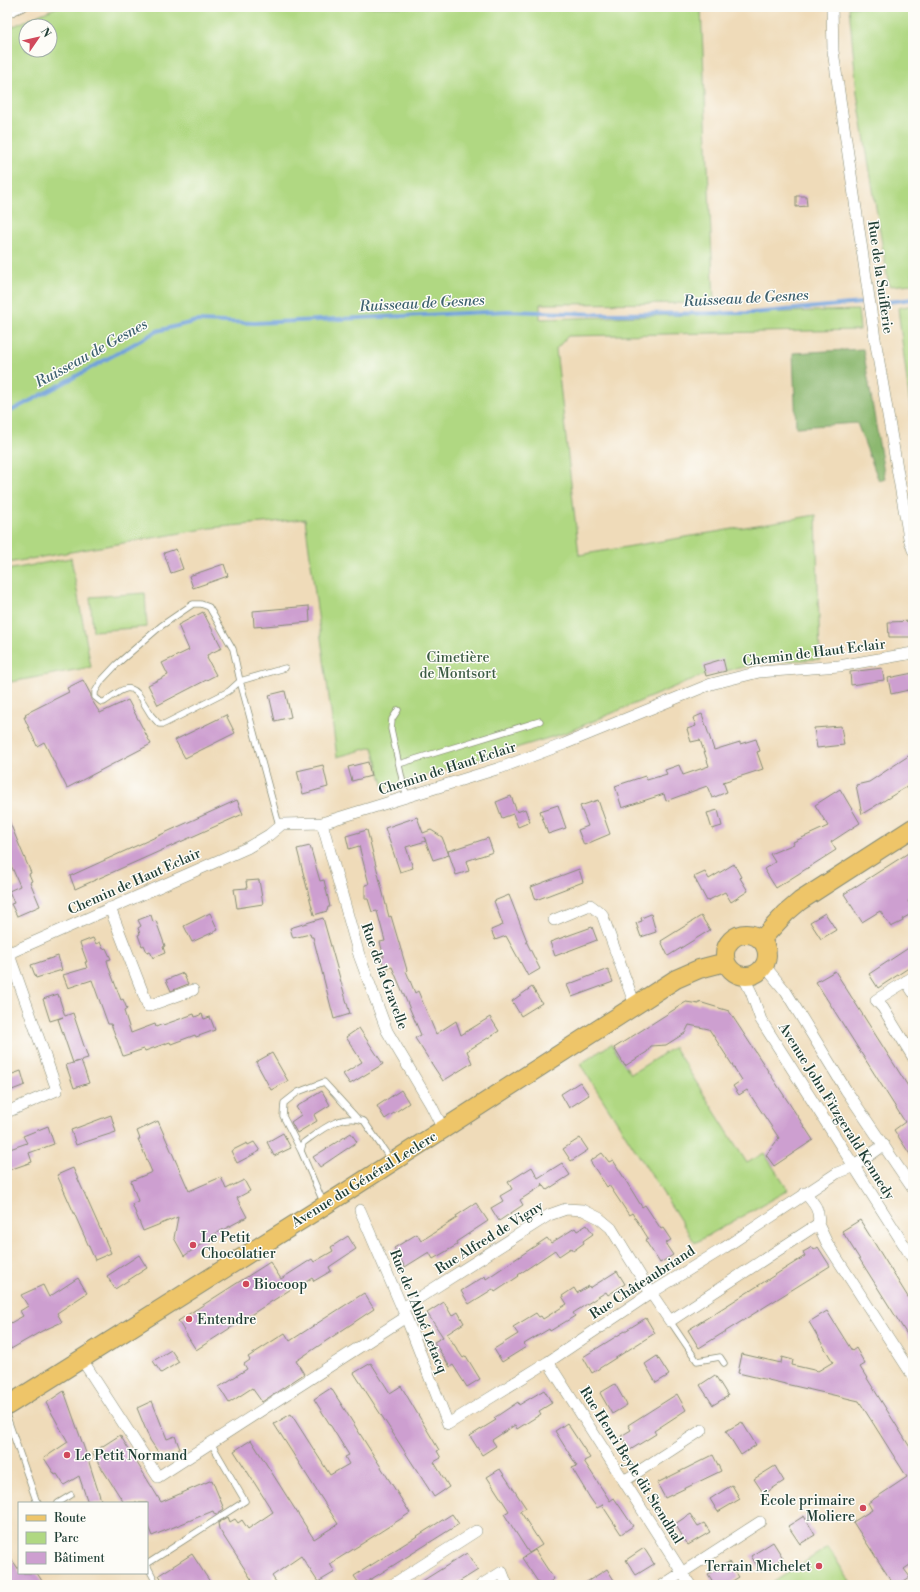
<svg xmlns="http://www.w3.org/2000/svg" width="920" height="1592" viewBox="0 0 920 1592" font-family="'Libre Bodoni',serif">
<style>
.green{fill:#b0d882;stroke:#688a5b;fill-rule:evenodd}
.forest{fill:#8cb870;stroke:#567a52}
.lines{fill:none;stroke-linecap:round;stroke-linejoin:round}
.stream{stroke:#71a1db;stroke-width:4}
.building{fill:#cd9fd0}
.lane-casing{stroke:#878c76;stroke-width:7}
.street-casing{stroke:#878c76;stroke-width:12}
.primary-casing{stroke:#878c76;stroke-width:20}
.lane{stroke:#fff;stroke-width:5.5}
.street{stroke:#fff;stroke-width:11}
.primary{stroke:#eec569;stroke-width:18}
.poi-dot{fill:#d1495b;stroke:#fdfcf7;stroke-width:1.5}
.labels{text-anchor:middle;stroke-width:3;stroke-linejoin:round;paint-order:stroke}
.street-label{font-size:14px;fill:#1f3d34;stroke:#fdfcf7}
.park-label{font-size:14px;fill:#3c5c44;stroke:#fdfcf7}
.poi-label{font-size:14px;fill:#1f3d34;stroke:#fdfcf7;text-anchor:start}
.water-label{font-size:15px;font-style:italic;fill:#3c606e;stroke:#fdfcf7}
</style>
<rect width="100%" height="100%" fill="#fdfcf7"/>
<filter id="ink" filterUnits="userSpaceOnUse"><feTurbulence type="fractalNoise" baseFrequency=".025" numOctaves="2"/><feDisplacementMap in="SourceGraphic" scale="8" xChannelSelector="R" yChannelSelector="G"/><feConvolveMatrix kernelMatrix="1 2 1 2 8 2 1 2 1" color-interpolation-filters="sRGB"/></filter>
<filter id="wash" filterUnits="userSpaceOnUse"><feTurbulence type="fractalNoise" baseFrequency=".012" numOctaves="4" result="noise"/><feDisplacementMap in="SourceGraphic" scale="16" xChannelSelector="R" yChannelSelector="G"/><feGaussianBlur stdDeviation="0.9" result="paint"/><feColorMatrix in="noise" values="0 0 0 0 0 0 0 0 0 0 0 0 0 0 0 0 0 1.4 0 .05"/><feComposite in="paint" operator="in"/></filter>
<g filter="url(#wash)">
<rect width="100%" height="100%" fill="#efdbb9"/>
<path class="green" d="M57,7H701L714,303L540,304V319L858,310L860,330L568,336L556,349L579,555L816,515L820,659L767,662L698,677L565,733L384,788L373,747L337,757L305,519L210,528L7,563V29ZM26,26H50V50H26Z
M849,7H913V284L889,286L857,93Z
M913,305V430L898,308Z
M71,558L91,667L11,682L7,659V570Z
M145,593L147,627L93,631L90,597Z
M611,1044L631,1074L674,1047L747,1163L764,1153L788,1190L695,1243L580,1064Z
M828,1547L852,1585H769Z"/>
<path class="forest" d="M863,349L885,479L879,481L857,423L796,427L793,353Z"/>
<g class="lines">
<path class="stream" d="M887,302L913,299
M7,413L62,384L157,331L197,321L254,323L508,311L599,314L752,313L861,303"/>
</g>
<g id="blocks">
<path class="building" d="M796,196H806L807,206L796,207Z
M176,549L183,569L171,573L164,553Z
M224,564L228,576L193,588L189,576Z
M309,606L310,622L254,627L253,611Z
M203,612L222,648L207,655L208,658H207L216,675L158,705L148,685L168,675L162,663L189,650L178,625Z
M913,621V637H889L888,622Z
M723,659L726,671L706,676L703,665Z
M882,668L884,680L851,685L850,672Z
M913,673V689L891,694L888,678Z
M83,680L91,695V699L100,713L128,700L151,744L67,788L44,742L37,746L24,717H26L25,714L69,692L67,688Z
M285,691L291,717L275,721L269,695Z
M702,714L714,750L740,742V744L756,739L760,751L757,752L763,769L723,782L727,792L712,798L707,786L666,801L664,794L622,808L615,786L645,776L647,780L667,774L665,770L679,765L683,775L709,766L700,740L691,742L687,729L696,726L693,718Z
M226,715L235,733L185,758L175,740Z
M841,726L844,745L817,748L814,728Z
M913,753V783L862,814L856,785L869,782Z
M368,762L371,776L352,781L348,767Z
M323,765L328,787L303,794L297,771Z
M840,789L860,823L831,842L836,850L776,888L764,869L775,862L770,854L794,844L793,842L828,826L815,805Z
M511,796L517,812L525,809L530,822L518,827L513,814L502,818L496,802Z
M237,800L243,814L75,889L70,876Z
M598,800L610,834L584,845L578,830L588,826L580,806Z
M558,805L566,828L548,834L540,811Z
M718,810L722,826L712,829L707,813Z
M7,816L31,873L29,874L32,881L30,882L40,906L17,916L11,904L14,903L9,891L20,886L7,856Z
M417,817L423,833L431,830L442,837L449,855L433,860L424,837L426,841L406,847L413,868L400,872L385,828Z
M367,830L389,917L391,916L407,970L406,971L415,993L418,991L436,1034L456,1021L461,1035L490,1017L499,1031L467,1051L472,1063L443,1081L415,1038L421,1035L392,967L384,969L381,957H384L380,942L385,941L377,911L372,912L368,899H365V885L369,884L359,846L349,849L346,836Z
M488,838L493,852L466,861L469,871L456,875L448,851Z
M310,846L320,881L324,880L330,907H328L327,911L314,915L297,849Z
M913,850V870L908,874L913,883V898L908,901L913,910V913L902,919L903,921L891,927L880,911L862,922L844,894Z
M734,864L741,877L740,878L748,891L731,902L725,892L707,901L694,877L705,872L709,879Z
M579,869L583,882L536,900L531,887Z
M259,880L263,904L237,908L234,889L247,888L246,881Z
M509,895L527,941H526L540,969L528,976L506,936L495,940L491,930L503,925L494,901Z
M210,913L218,930L192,942L184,926Z
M825,913L836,930L821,939L810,922Z
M651,914L656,932L641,937L636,923L642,921L641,918Z
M151,915L153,922L156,921L165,946L163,947L165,953L153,958L150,951L147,952L144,945L142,946L138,935L140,934L138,928L141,926L138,920Z
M701,916L710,930L668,956L661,941Z
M323,918L350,1014L334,1019L313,937H311L310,934L293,938L290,928Z
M592,927L597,940L555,956L550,942Z
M93,938L96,944L100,942L103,949L106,948L111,959L107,960L109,968L121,1000L123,999L127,1009L124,1011L131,1033L155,1024L156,1027L163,1024V1025L194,1014L195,1017L202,1014L204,1019L210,1017L215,1030L196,1037L195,1035L171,1044L170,1042L145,1051L144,1049L123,1056L111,1024H108L92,980L68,988L63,975L87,968L85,962H87L80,943Z
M913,945V965L878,988L869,974Z
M58,956L62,970L36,978L31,965Z
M608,969L613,982L572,997L567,985Z
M835,971L913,1094V1159L894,1130L905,1122L816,982Z
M183,973L188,984L171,991L166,980Z
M532,987L542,1003L521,1016L512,1001Z
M58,994L65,1016L73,1013L88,1058L81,1060L89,1083L74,1088L66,1065L80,1061L73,1063L58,1019L63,1017L50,1021L43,999Z
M686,1002L699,1004V1002L729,1011L813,1140L774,1166L766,1155L779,1138L747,1090L739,1095L733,1086L742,1080L709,1029L689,1025L685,1033L666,1045L651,1046L647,1052L625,1066L614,1048Z
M359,1028L383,1064L350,1084L343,1074L362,1062L346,1037Z
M272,1053L288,1081L271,1090L256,1062Z
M21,1071L25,1085L7,1092V1076Z
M580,1082L589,1095L569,1108L561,1094Z
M401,1090L409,1103L385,1119L377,1106Z
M322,1091L330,1105L314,1115L317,1121L297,1133L291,1122L301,1115L296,1107Z
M111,1115L116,1132L76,1145L71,1130Z
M158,1121L189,1191L221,1177L226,1189L244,1180L250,1191L237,1198L247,1217L211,1236L212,1237L184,1256L174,1238L178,1217L143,1231L132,1204L138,1201L131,1181L152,1172L138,1139H140L137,1131Z
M48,1126L54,1144L29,1153L32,1162L9,1170L7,1163V1150L27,1143L23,1136Z
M283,1133L291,1148L274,1156L267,1142Z
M351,1133L357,1142L320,1167L313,1157Z
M580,1138L588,1150L571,1161L563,1149Z
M254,1142L260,1151L237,1163L231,1151L247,1143L248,1145Z
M602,1153L609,1162L613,1160L642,1207L645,1205L661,1229L663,1228L671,1240L665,1243L673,1255L660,1263L645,1240L648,1238L632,1213L629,1215L609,1185L607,1187L590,1161Z
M562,1163L570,1175L547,1190L542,1183L543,1185L520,1200L523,1205L499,1221L491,1208L503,1201L500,1196L512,1189L508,1182L532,1167L538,1178Z
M73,1168L111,1253L95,1260L57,1175Z
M476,1203L488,1221L456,1242L457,1245L433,1259L429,1252L405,1267L394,1248L417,1234L421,1241L457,1218L456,1216Z
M860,1220L913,1305V1344L842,1231Z
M587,1225L593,1234L583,1241L584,1243L573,1251L571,1248L559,1256L554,1249L555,1250L518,1275L519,1276L495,1292L493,1289L469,1304L461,1291L485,1276L486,1279L547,1238L551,1243L575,1228L577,1231Z
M348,1236L356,1249L329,1267L331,1271L314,1281L312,1278L303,1284L302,1282L196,1350L178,1321L270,1262L281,1279L312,1259L314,1262L333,1251L331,1247Z
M812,1247L814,1250L818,1247L830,1266L699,1348L688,1330L805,1256L803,1252Z
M139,1255L147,1268L115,1289L107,1276Z
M617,1271L625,1284L608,1295L606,1292L573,1313L575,1316L550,1331L549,1329L524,1344L526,1347L502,1362L494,1349L518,1334L513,1327L536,1313L539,1317L541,1316L543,1319L567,1304L562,1296L574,1288L577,1293L589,1286L590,1288Z
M78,1278L87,1293L57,1313L62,1322L42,1331L11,1349L7,1341V1325L23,1316L20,1311L28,1306L21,1295L43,1285L49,1297Z
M364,1293L374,1309L296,1361L304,1374L262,1402L252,1388L229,1403L219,1387L247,1369L244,1364L250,1360L248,1357L285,1333L290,1341Z
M444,1302L452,1316L458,1312L464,1323L447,1334L463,1358L466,1356L480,1379L467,1387L453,1365L450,1367L434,1342L443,1337L427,1313Z
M827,1311L852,1351L856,1348L865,1364L860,1367L913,1452V1563L904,1569L910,1577L898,1585H894L853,1522L872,1510L868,1503L907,1477L859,1401L738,1373L742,1354L781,1363L782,1357L793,1360L792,1365L818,1371L833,1362L809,1322Z
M646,1318L655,1333L592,1373L583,1357Z
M171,1350L179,1362L161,1373L153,1361Z
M657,1356L669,1375L656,1383L645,1364Z
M371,1363L390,1393L401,1386L439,1450L437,1451L441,1458L434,1462L449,1487L434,1497L354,1373Z
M715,1375L728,1396L713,1405L700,1385Z
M615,1384L627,1405L612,1414L600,1393Z
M331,1388L410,1513L330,1564L335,1572L318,1582L301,1556L272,1576L278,1585H255L219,1529L218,1523L228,1517L230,1522L235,1519L238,1523L242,1520L248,1529L273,1512L234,1451L251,1440L314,1539L338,1524L274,1424L291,1414L330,1475L349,1464L345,1457L349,1455L314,1399Z
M544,1390L552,1403L539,1411L541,1414L517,1429L515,1425L492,1440L496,1446L482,1455L470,1436L496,1420L494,1418L518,1402L519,1405Z
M64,1391L87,1456L102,1503H88L79,1476L64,1485L57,1474L55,1475L44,1458L68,1442L46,1403Z
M677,1394L686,1410L654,1431L656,1434L630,1450L621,1436L631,1430L628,1425Z
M152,1401L167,1439L175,1436L180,1449L164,1455L158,1452L150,1440L137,1408Z
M742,1422L756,1445L741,1455L726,1431Z
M567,1423L590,1458L584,1461L610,1501L614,1498L633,1526L621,1534L602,1505H603L597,1508L590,1498L572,1468L577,1466L555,1431Z
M120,1435L161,1502L212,1480L224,1509L215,1515L213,1511L152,1536L147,1524V1503H124L92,1453Z
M713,1455L721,1471L665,1498L657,1483Z
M775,1466L784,1481L764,1494L754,1479Z
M500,1469L526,1508L520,1511L542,1545L529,1553L504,1514L509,1511L487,1477Z
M732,1485L740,1499L718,1512L710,1499Z
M452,1514L459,1524L362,1585H360L354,1576Z
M690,1514L698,1526L704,1523L710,1532L688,1545L675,1524Z
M804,1516L815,1535L800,1544L788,1526Z
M773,1542L783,1558L761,1572L751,1556Z
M644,1548L654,1564L636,1575L626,1560Z
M535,1550L554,1579L545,1585H540L522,1558Z
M7,1552L19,1570V1573H37L42,1581L36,1585H7Z
M467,1553L478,1570L454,1585H416Z
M192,1554L212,1585H165L159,1575Z
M729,1562L739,1577L726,1585H715L708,1574Z
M607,1569L617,1585H582Z"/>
</g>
</g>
<g filter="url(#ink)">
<use href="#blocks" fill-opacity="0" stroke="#878c76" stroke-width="1"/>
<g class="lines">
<g class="lane-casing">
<path id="lane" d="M7,15L25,7
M141,698C129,679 118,693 104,702H101L95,697V692L102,680L117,664L161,626L193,604H201L209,607L233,649L240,681L279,825
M143,702L151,715L159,724H164L229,691L240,681L285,668
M398,710L392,719L391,729L404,788L408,796
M399,764L540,721
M301,1151L283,1116L284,1103L298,1092L324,1082L357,1118
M324,1204L301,1151L303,1143C320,1131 341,1112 364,1121L391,1160
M670,1321L697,1361L720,1357L724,1363
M7,1417L36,1500L38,1503
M58,1503L71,1495
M147,1564L245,1501L211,1443
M147,1565L157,1585"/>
</g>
<g class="street-casing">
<path id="street" d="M832,7L833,51L875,339L909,538L913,550
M322,823L359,955L387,1031L431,1105L443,1129
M110,908L148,1006L193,990
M554,920L590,905L602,914L635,1005
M7,949L57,1090L7,1112
M7,954L247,848L269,835L282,824L322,823L500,768L564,744L711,684L759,672L839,666L913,653
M764,965L786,992L846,1090L913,1189
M743,976L751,992L761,1020L913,1259
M913,977L876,1000L883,1008L913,1057
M906,981L913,992
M360,1210L406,1317L448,1424L548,1362L651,1293L724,1248L837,1173L853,1167L884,1145
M818,1224L827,1243L913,1376
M403,1308L549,1215L566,1209L583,1210L599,1218L611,1228L651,1293L670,1321L818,1224C821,1211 814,1203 805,1193
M81,1358L158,1477L406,1317
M548,1362L690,1585
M624,1481L702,1430
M392,1585L476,1531
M481,1585L502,1572L507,1585
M663,1585L760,1522"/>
</g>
<g class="primary-casing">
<path id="primary" d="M725 955a21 21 0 1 1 42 0a21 21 0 1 1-42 0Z
M761,940L786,913L800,901L913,828
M7,1406L349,1190L676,979L699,969L726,962"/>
</g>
<use href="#lane" class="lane"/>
<use href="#street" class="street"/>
<use href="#primary" class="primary"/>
</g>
</g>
<g class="poi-dot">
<circle cx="193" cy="1245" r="4"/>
<circle cx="246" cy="1284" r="4"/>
<circle cx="189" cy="1319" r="4"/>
<circle cx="67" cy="1455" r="4"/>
<circle cx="863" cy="1508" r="4"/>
<circle cx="819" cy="1566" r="4"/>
</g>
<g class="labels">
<g class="street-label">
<text transform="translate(881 277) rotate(82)" y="5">Rue de la Suifferie</text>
<text transform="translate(814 652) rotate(-7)" y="5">Chemin de Haut Eclair</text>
<text transform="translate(447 768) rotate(-18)" y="5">Chemin de Haut Eclair</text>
<text transform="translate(134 881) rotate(-24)" y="5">Chemin de Haut Eclair</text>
<text transform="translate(385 976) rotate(70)" y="5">Rue de la Gravelle</text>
<text transform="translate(837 1111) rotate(58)" y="5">Avenue John Fitzgerald Kennedy</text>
<text transform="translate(364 1179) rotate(-32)" y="5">Avenue du Général Leclerc</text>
<text transform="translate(489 1237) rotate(-32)" y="5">Rue Alfred de Vigny</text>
<text transform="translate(642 1282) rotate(-33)" y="5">Rue Châteaubriand</text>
<text transform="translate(419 1311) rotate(68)" y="5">Rue de l'Abbé Letacq</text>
<text transform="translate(632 1465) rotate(58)" y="5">Rue Henri Beyle dit Stendhal</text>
</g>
<g class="park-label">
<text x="458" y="662">Cimetière<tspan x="458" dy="16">de Montsort</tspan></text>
</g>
<g class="poi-label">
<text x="201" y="1242">Le Petit<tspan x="201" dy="16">Chocolatier</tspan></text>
<text x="254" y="1289">Biocoop</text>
<text x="197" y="1324">Entendre</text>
<text x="75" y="1460">Le Petit Normand</text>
<text x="855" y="1505" text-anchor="end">École primaire<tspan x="855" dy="16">Moliere</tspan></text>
<text x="811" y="1571" text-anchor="end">Terrain Michelet</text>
</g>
<g class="water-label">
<text transform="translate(746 298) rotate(-3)" y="5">Ruisseau de Gesnes</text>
<text transform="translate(422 303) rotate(-3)" y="5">Ruisseau de Gesnes</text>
<text transform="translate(91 353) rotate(-29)" y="5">Ruisseau de Gesnes</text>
</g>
</g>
<rect width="920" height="1592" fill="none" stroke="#fdfcf7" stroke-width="24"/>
<rect x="18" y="1502" width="130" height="72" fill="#fdfcf7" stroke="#a4b0a9"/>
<rect x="26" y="1515" width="20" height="6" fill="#eec569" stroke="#a4b0a9"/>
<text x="54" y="1522" font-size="12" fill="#1f3d34">Route</text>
<rect x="26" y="1532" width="20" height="12" fill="#b0d882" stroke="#a4b0a9"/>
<text x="54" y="1542" font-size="12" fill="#1f3d34">Parc</text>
<rect x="26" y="1552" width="20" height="12" fill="#cd9fd0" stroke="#a4b0a9"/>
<text x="54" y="1562" font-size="12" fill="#1f3d34">Bâtiment</text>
<g transform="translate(38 38) rotate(56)"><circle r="19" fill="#fdfcf7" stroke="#a4b0a9"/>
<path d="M0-3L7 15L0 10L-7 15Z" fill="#d1495b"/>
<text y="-6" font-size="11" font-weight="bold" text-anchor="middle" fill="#1f3d34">N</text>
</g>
</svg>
